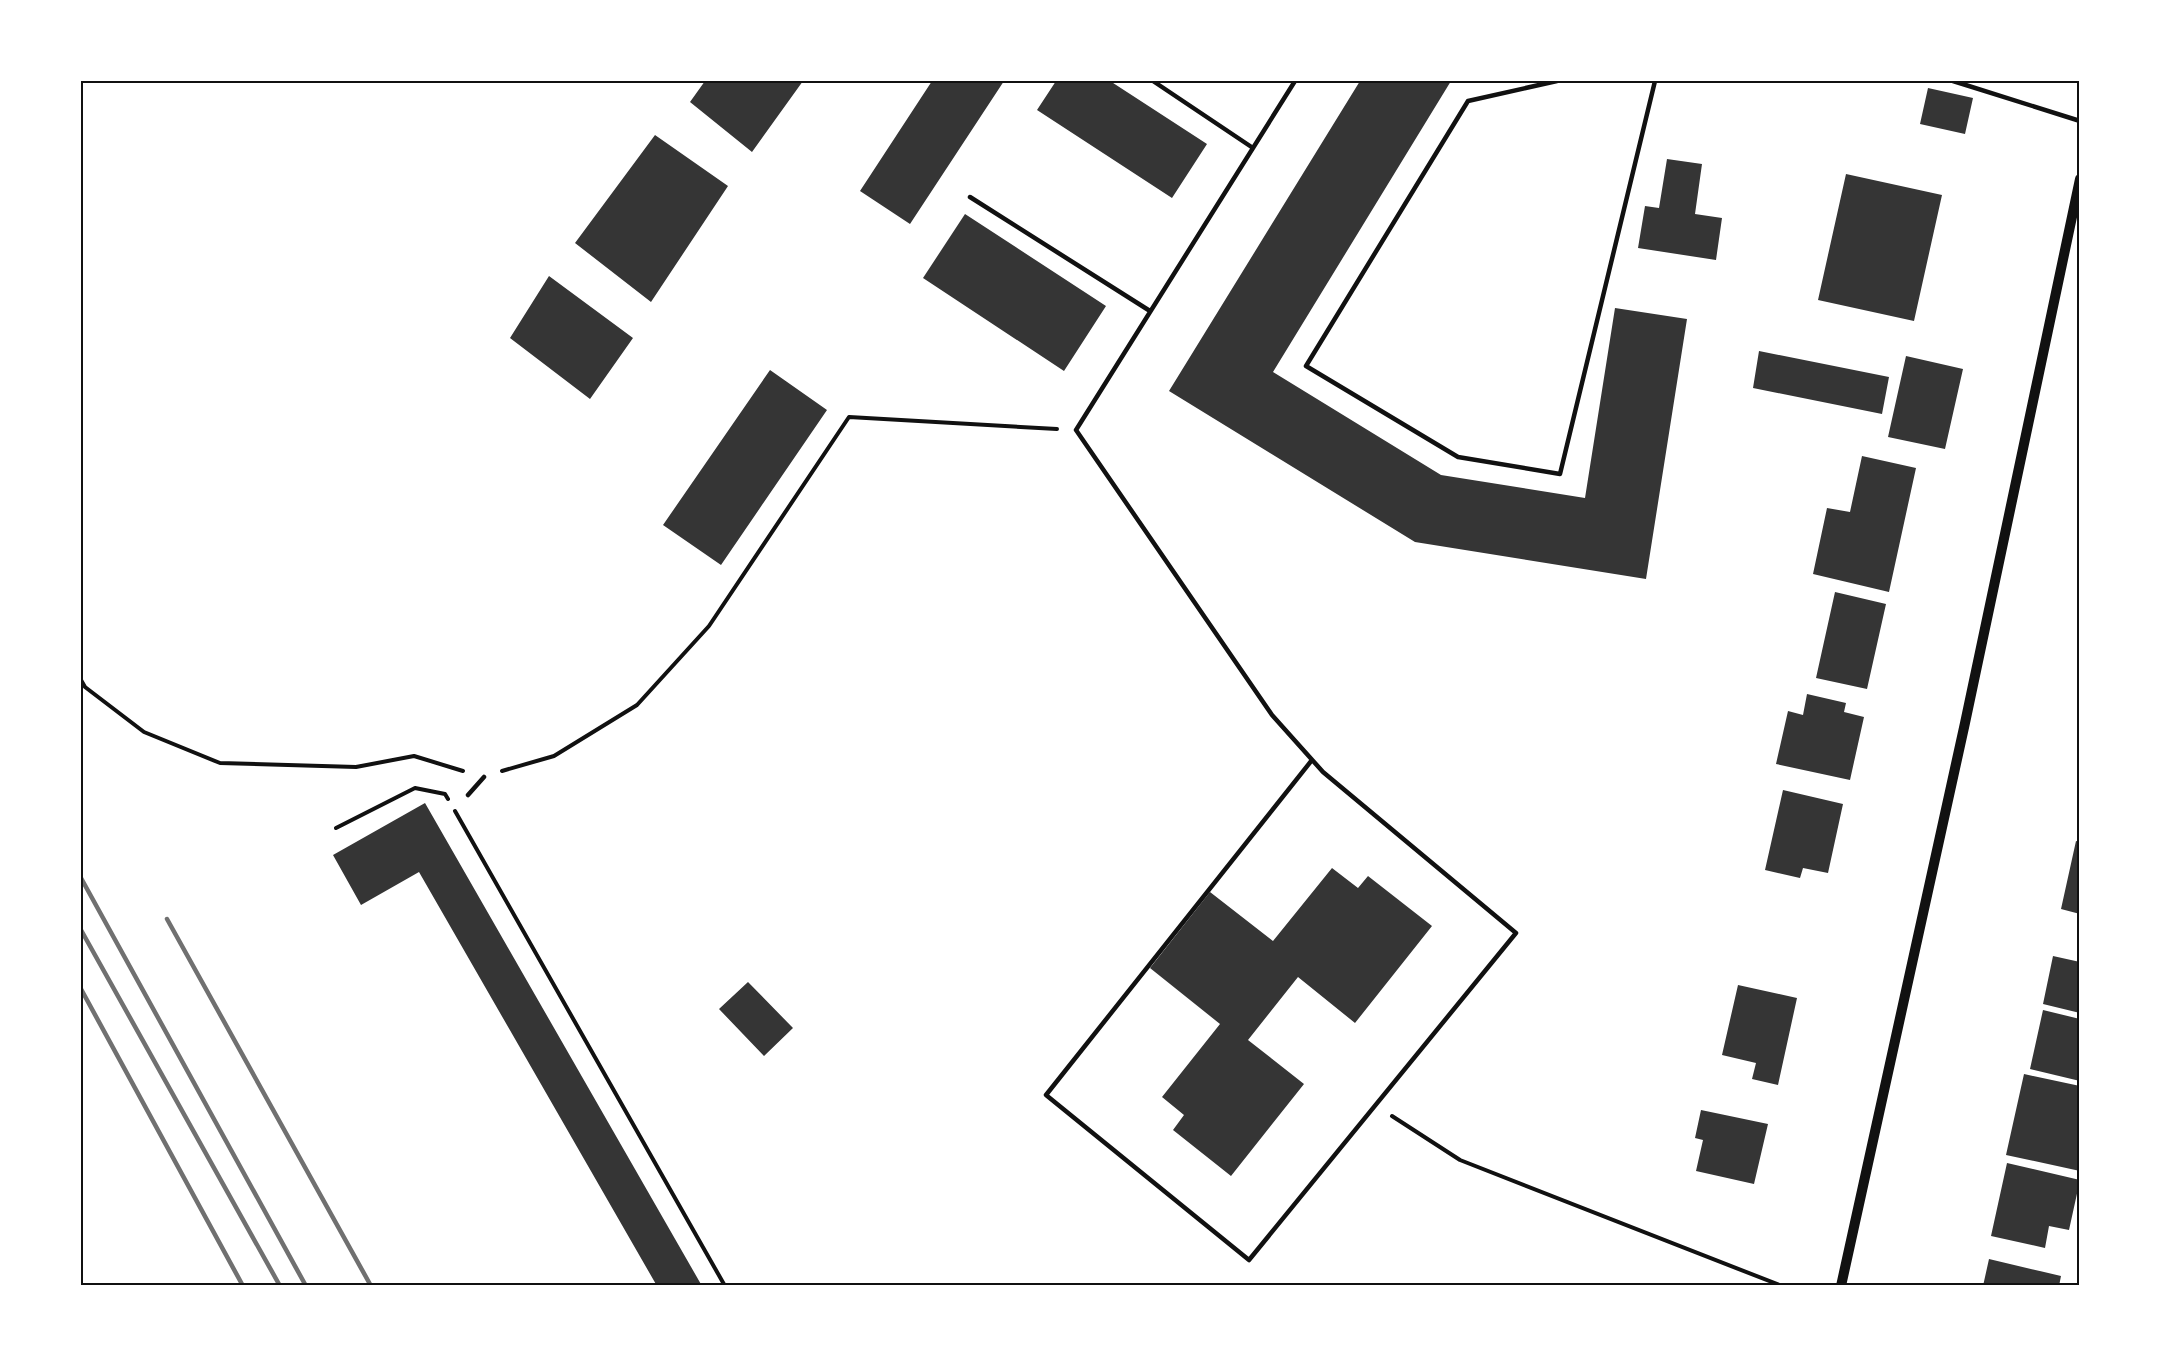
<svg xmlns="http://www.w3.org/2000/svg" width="2161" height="1367" viewBox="0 0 2161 1367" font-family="'IBM Plex Serif',serif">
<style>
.building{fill:#353535}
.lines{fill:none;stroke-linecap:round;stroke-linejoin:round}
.path{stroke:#111;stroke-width:4}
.service{stroke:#111;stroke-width:4.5}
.tertiary{stroke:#111;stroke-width:10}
.rail{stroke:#707070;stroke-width:4.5}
.neatline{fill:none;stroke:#111;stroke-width:2}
</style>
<rect width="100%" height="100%" fill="#fff"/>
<path class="building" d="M705,81H803L752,152L690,102Z
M932,81H1004L910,224L860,191Z
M1056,81H1110L1207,144L1172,198L1037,110Z
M1360,81H1451L1273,372L1441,475L1585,498L1615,308L1687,319L1646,579L1415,542L1169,391Z
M1928,88L1973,98L1965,134L1920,124Z
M655,135L728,186L651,302L575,243Z
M1667,159L1702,164L1695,214L1722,218L1716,260L1638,248L1645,206L1659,208Z
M1846,174L1942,195L1914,321L1818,300Z
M965,214L1106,306L1064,371L923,278Z
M549,276L633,338L590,399L510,338Z
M1759,351L1889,377L1882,414L1753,388Z
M1906,356L1963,369L1945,449L1888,437Z
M770,370L827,410L721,565L663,525Z
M1862,456L1916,468L1889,592L1813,574L1827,508L1850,512Z
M1835,592L1886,604L1867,689L1816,678Z
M1807,694L1846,703L1844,712L1864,717L1850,780L1776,764L1788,711L1803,715Z
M1783,790L1843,804L1828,873L1803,868L1800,878L1765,870Z
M425,803L702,1286H657L419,872L361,905L333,855Z
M2076,841L2080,842V914L2061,909Z
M1332,868L1358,888L1368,876L1432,926L1355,1023L1298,977L1248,1040L1304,1084L1231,1176L1173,1130L1184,1115L1162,1097L1220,1024L1150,968L1210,892L1273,941Z
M2053,956L2080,962V1013L2043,1004Z
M748,982L793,1028L764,1056L719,1009Z
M1738,985L1797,998L1778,1085L1752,1079L1756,1063L1722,1055Z
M2043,1010L2080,1019V1081L2030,1069Z
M2024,1074L2080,1086V1171L2006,1155Z
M1701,1110L1768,1124L1754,1184L1696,1171L1703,1140L1695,1138Z
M2007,1163L2080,1180L2069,1230L2049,1226L2045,1248L1991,1236Z
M1989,1259L2061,1276L2059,1286H1983Z"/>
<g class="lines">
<path class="path" d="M81,680L85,687L144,732L220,763L356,767L414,756L463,771
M502,771L554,756L637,705L709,626L849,417L1057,429
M455,811L725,1286
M336,828L415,788L445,794L448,799
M1392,1116L1460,1160L1782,1286"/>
<path class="service" d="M1153,81L1253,148
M1295,81L1076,430L1272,715L1323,772L1516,933L1249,1260L1046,1095L1312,760
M1557,81L1468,101L1306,366L1458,457L1560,474L1655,81
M1953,81L2080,121
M970,197L1150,311
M468,795L484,777"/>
<path class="tertiary" d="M1841,1286L1965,723L2080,179"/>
<path class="rail" d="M81,878L306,1286
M167,919L371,1286
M81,930L280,1286
M81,989L243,1286"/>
</g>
<rect width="2161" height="1367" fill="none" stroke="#ffffff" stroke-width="165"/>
<rect x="82" y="82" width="1996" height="1202" class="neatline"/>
</svg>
